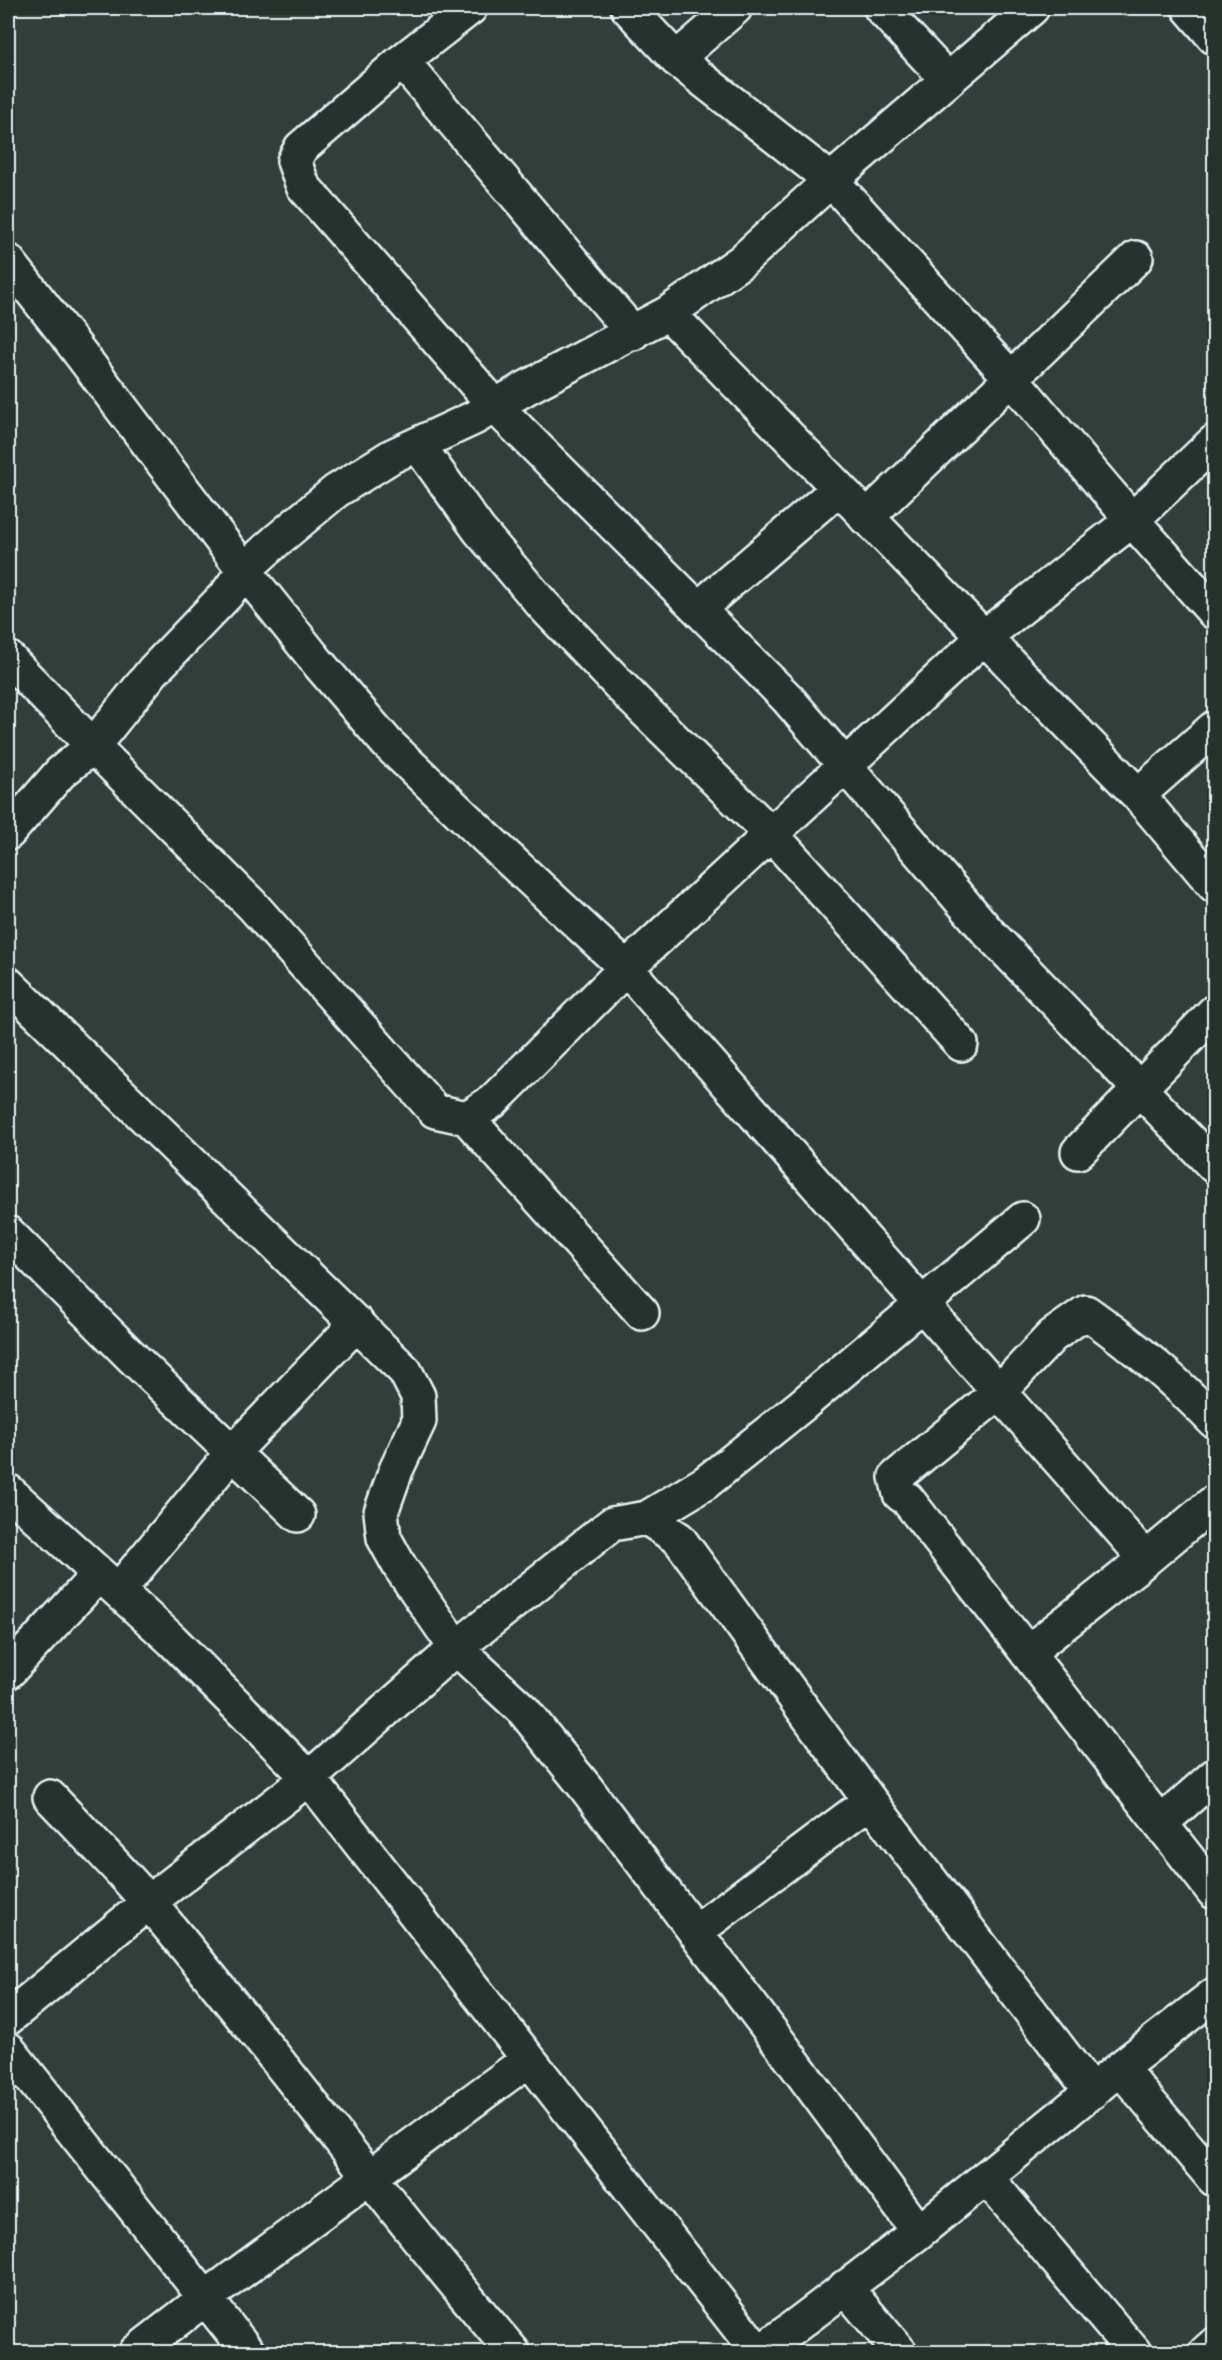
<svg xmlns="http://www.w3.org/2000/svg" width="1222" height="2360" viewBox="0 0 1222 2360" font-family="Delius,sans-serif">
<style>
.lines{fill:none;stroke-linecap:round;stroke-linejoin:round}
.minor-casing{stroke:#e8f1f8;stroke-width:38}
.minor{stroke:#26332d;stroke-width:33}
</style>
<rect width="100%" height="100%" fill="#323e39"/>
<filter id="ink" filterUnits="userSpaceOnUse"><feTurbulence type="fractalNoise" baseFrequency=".0167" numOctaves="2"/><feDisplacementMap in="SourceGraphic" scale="12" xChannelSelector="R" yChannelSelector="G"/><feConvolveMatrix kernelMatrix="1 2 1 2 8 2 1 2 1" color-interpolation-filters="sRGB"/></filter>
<g filter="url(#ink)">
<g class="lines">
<g class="minor-casing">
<path id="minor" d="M470,8L402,61L301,148L294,161L303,186L495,406L787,698L988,932L1214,1166
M628,8L676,59L831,180L1011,378L1132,520L1214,612
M881,8L947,79
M1189,8L1214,37
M676,59L735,8
M402,61L633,333
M8,261L70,340L244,570L319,664L387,743L495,846L626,968L1146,1559L1214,1502
M668,313L1138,795L1214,885
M418,445L479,530L543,605L634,700L771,834L961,1044
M866,518L1136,258
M698,609L838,489
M8,658L93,746L252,905L435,1111L467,1118L642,1313
M1138,795L1214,728
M8,833L60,773L93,746L153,671L227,594L244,570L276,541L336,491L392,456L474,418L526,388L668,313L742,261L831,180L1032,8
M8,984L405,1371L418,1396L419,1421L396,1470L381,1512L384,1538L400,1567L456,1648L524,1711L586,1788L781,2045L919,2232
M467,1118L493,1101L626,968L983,638L1132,520L1214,442
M1078,1152L1214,1012
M8,1233L133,1358L298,1515
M1214,1421C1174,1379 1134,1346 1086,1312L1052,1336L998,1393L896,1477L900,1494L907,1499L1214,1892
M8,1491L172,1640L309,1778L758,2352
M647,1518L679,1539L870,1801L1092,2092
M118,1591L232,1453L357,1323
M1027,1653L1146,1559
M8,1672L99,1574
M50,1797C83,1832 118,1866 149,1903C274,2050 387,2206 513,2352
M1161,1823L1214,1776
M695,1932L870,1801
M8,2018L149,1902L309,1778L456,1648L612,1524L647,1518L705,1483L801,1406L1023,1219
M8,2049L248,2352
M1120,2068L1214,2179
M986,2177L1134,2352
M845,2287L900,2352
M136,2352L204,2299L528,2060
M761,2352L919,2232L1120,2068L1214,1995
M1206,2352L1214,2345"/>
</g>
<use href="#minor" class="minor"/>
</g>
</g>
<rect width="1222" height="2360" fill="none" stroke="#26332d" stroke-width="30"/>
<rect x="15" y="15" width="1192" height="2330" fill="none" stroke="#e8f1f8" stroke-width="2" filter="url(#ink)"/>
</svg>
